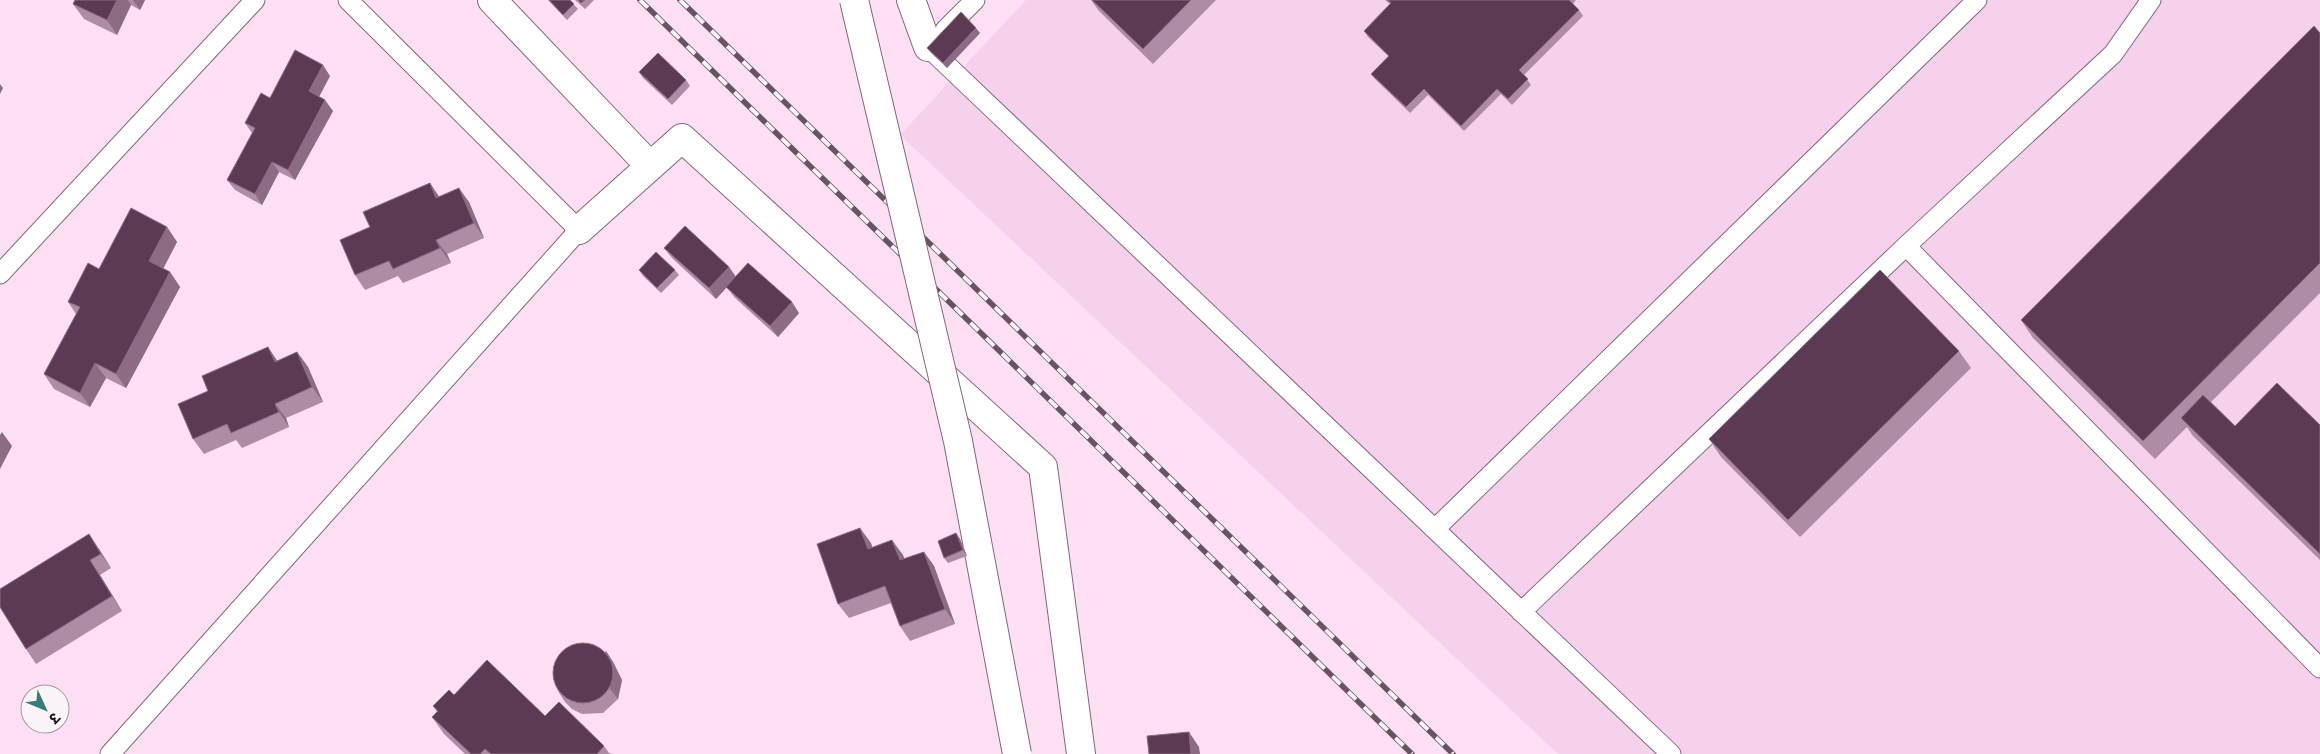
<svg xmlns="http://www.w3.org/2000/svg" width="2320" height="754" viewBox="0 0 2320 754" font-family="Poppins,'Noto Sans Devanagari',sans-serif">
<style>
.built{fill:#f6d1eb}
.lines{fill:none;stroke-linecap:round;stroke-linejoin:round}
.service-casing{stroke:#81677a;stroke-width:21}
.minor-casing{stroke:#81677a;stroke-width:30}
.service{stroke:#fff;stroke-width:19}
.minor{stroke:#fff;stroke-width:28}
.rail-casing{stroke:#665560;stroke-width:5.5}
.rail{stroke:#fbf5f9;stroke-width:4;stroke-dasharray:11;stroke-linecap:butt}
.tertiary-bridge-casing{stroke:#81677a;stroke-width:30;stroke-linecap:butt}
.tertiary-bridge{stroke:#fff;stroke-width:28}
.wall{fill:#ae8ca4}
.shaded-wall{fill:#8d6c83}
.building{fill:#5d3a53;stroke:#8d6c83}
</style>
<rect width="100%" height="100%" fill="#fedff4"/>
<path class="built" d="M1026,0H2320V754H1558L900,135Z"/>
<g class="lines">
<g class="service-casing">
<path id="service" d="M945,30L975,0
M931,50L1671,754
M1906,246L2320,668
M0,274L255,0
M1435,529L1977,0
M1521,612L1906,246L2113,54L2151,0
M110,754L579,230L348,0"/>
</g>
<g class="minor-casing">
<path id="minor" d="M492,0L650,166
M911,0L928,47
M579,230L682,138L1043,467L1081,754"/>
</g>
<use href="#service" class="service"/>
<use href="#minor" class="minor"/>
<g class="rail-casing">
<path id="rail" d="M640,0L1412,754
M680,0L1453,754"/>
</g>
<use href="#rail" class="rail"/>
<g class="tertiary-bridge-casing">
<path id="tertiary-bridge" d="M854,0L958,441L1017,754"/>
</g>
<use href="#tertiary-bridge" class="tertiary-bridge"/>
</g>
<path class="wall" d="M74,0H145L140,10L131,5L117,35L84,19L73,4L75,1Z
M548,0H570L578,9L567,20Z
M575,0H594L585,9Z
M1091,0H1216L1153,64L1099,11Z
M1385,0H1576L1573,4L1579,10L1583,16L1524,75L1531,85L1512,105L1501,94L1464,131L1428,95L1410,113L1375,79L1371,74L1388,56L1368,37L1364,31L1390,4Z
M980,33L947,68L931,53L927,48Z
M2320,33V293L2211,402L2235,426L2320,425V560L2193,436L2187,427L2155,459L2033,338L2021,320Z
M639,72L686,80L690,86L672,105L643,78Z
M330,76L319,97L333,111L295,180L279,172L262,205L235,190L227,180L252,133L245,123L270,98Z
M439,196L469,202L484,238L447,254L451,263L403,283L398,276L365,290L355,275Z
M167,227L177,242L163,268L170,272L180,287L126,388L106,378L90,407L54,389L44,374L76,314L68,302L99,269Z
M664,248L729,267L736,277L799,313L778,337L734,297L727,287L716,299L672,258Z
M639,270H675L679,275L661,293L643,276Z
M268,347L277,361L297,352L308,367L323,402L286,418L289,427L242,448L236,440L204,454L193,439L208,391Z
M1959,351L1971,368L1800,537L1721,457L1709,439Z
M956,533L960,539L967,556L948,563L944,558Z
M871,543L872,548L903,555L904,559L924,552L934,566L955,624L910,641L900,626L891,603L849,618L838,604Z
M99,549L111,568L100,575L122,611L36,664L26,649L0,607Z
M606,651L613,662L622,680L618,699L603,713L582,714L572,709L565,702L558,691Z
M454,695L545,716L604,746L609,753L613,754H465L444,734L432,717L437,712L433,706Z"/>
<path class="shaded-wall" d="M117,0H128L131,5L117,35L107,20Z
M133,0H145L140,10Z
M976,28L980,33L947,68L943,63Z
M323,65L330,76L316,102L309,91Z
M0,84L3,88L0,94Z
M325,100L333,111L295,180L288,170Z
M272,162L279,172L262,205L255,194Z
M430,183L440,198H436Z
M459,188L469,202L484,238L474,223Z
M167,227L177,242L160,275L149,261Z
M436,240L447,254L451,263L440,248Z
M729,267L736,277L716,299L709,288Z
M170,272L180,287L126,388L116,374Z
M792,302L799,313L778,337L770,326Z
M268,347L278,362H275Z
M297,352L308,367L323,402L312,387Z
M95,363L106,378L90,407L80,393Z
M275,404L286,418L289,427L279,412Z
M2,432L12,446L0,469V435Z
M860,528L871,543L878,564L868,549Z
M956,533L960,539L967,556L963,550Z
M89,534L99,549L111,568L101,554Z
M892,540L903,555L910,575L900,560Z
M924,552L934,566L955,624L945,609Z
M90,560L100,575L122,611L112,596Z
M606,651L613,662L622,680L618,699L610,689Z
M1189,732L1199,747L1200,754H1191Z"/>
<path class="building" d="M75,0H117L107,20L73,4Z
M549,0H570L574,4L563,15Z
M578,0H585L581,3Z
M1092,0H1191L1143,49Z
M1387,0H1569L1579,10L1519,70L1528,79L1508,99L1497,89L1461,126L1424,89L1406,107L1371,74L1389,56L1364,31L1391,3Z
M961,12L976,28L943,63L927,48Z
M2314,26L2320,33V263L2143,441L2021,320Z
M295,50L323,65L309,91L325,100L288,170L272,162L255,194L227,180L255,128L245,123L261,93L270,98Z
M658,53L686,80L668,99L639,72Z
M430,183L436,198L459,188L474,223L436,240L440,248L393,269L389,261L355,275L340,240L370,227L363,212Z
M131,208L167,227L149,261L170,272L116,374L95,363L80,393L44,374L80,307L68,302L88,263L99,269Z
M685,226L729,267L709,288L664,248Z
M656,252L675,270L657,288L639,270Z
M748,263L792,302L770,326L726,287Z
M1880,270L1959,351L1788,520L1709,439Z
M268,347L275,362L297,352L312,387L275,404L279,412L231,433L227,424L193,439L178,404L208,391L202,376Z
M2277,383L2320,425V554L2181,418L2203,395L2235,426Z
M860,528L868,549L892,540L900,560L924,552L945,609L900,626L885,586L838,604L817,544Z
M956,533L963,550L944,558L938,541Z
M89,534L101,554L90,560L112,596L26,649L0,607V589Z
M553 673a30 30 0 1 1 60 0a30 30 0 1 1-60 0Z
M487,660L545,716L559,702L604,746L597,754H491L485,749L480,754H471L432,717L438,711L433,706L449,690L454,695Z
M1189,732L1191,754H1149L1147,736Z"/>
<g transform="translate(45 709) rotate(134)"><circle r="24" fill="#fbf5f9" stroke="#a1999f"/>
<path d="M0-4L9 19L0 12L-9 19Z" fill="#367d77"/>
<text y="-8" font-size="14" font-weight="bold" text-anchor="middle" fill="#1a1017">उ</text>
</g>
</svg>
